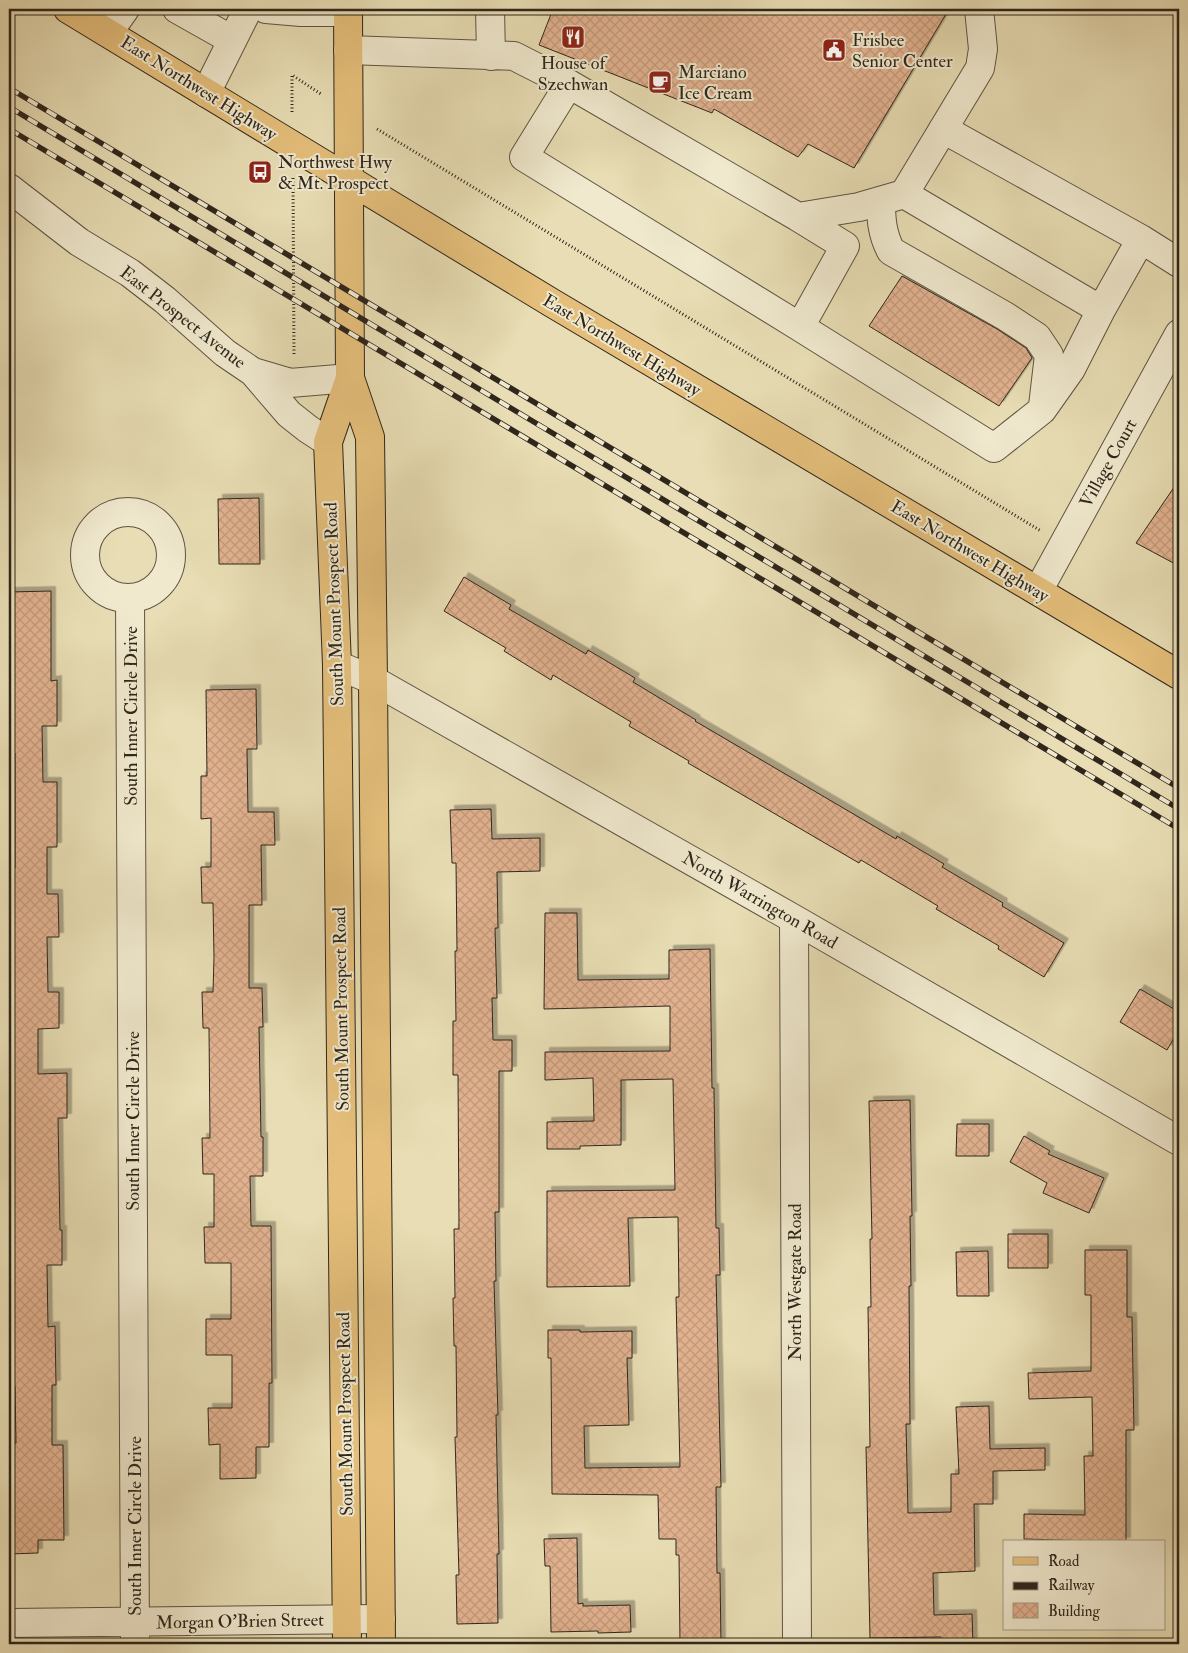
<svg xmlns="http://www.w3.org/2000/svg" width="1188" height="1653" viewBox="0 0 1188 1653" font-family="'IM FELL Double Pica',serif">
<style>
.building{fill:url(#building-cross-hatch);stroke:#2f261c;filter:url(#shadow)}
.lines{fill:none;stroke-linecap:round;stroke-linejoin:round}
.minor-casing{stroke:#5d5442;stroke-width:30}
.major-casing{stroke:#2f261c;stroke-width:30}
.path{stroke:#2f261c;stroke-width:3;stroke-dasharray:1 2.5;stroke-linecap:butt}
.minor{stroke:#f0e9ce;stroke-width:28}
.major{stroke:#e4be7a;stroke-width:28}
.rail-casing{stroke:#2f261c;stroke-width:5.5}
.rail{stroke:#f0e9ce;stroke-width:4;stroke-dasharray:11;stroke-linecap:butt}
.labels{text-anchor:middle;stroke-width:4;stroke-linejoin:round;paint-order:stroke}
.poi-label{font-size:18px;fill:#2f261c;stroke:#f0e9ce;text-anchor:start}
.street-label{font-size:18px;fill:#2f261c;stroke:#f0e9ce}
</style>
<defs>
<pattern id="building-cross-hatch" width="8" height="8" patternUnits="userSpaceOnUse" patternTransform="scale(1.25)"><rect width="8" height="8" fill="#e2b28f"/><path d="M0 0l8 8M0 8l8-8" fill="none" stroke="#c2997b"/></pattern>
<filter id="shadow"><feDropShadow dx="4.5" dy="-4.5" stdDeviation="0" flood-color="#0004"/></filter>
</defs>
<rect width="100%" height="100%" fill="#e8ddb4"/>
<filter id="stains"><feTurbulence type="fractalNoise" baseFrequency=".004" numOctaves="4"/><feColorMatrix values="0 0 0 0 .2 0 0 0 0 .09 0 0 0 0 .02 0 0 0 .5 -.17"/></filter>
<radialGradient id="worn" r=".72"><stop offset=".6" stop-color="#630" stop-opacity="0"/><stop offset="1" stop-color="#630" stop-opacity=".3"/></radialGradient>
<path class="building" d="M553,9H949L854,168L808,144L798,157L714,109L712,113L539,45Z
M902,276L997,329L1026,348L1032,358L999,406L869,326Z
M1179,480V566L1136,543Z
M259,498L260,564H219L218,499Z
M464,577L511,605L509,609L586,654L588,650L635,678L633,682L696,720L695,721L896,839L897,836L944,864L942,867L1003,903L1002,906L1064,943L1044,977L998,949L999,946L936,909L938,906L861,860L859,863L688,763L689,761L629,726L631,722L553,675L551,680L504,651L506,648L444,611Z
M51,591V681L57,680V726H42L43,782H57V847H47V894H58L59,937H47L48,992H59V1028L38,1029V1074L67,1073V1118H58L60,1230H62V1265H47L48,1327L55,1326L56,1385H52V1445H63L64,1540H38V1553L9,1554V1443H16L15,1386H9V990H11V868H15V753H10L9,720V592Z
M256,689L257,749H247L248,812H274L275,845H261L262,905H249V988H262L263,1027H259L261,1137H263V1176H250L251,1226H271L272,1383H269V1447H256V1478L220,1479V1444L209,1445L208,1408H232V1355H206V1319H231V1263H205L204,1227H214V1174H203L202,1138H210L209,1028H203L202,992H213L214,957L213,903H202L201,867H211V818L201,819V776H207L206,690Z
M491,809L492,839L540,838V871L497,872L498,928H495L497,998H492L493,1040H512V1071H499V1212H495L496,1281H494L498,1415H496L499,1554H497L498,1623L457,1624L456,1575H459L455,1437H457L456,1346H454L453,1298H455L454,1229H459L458,1075H453V1021H456L455,951H457L456,863H452L450,810Z
M545,913H577L578,980L669,979V950L710,949L712,1088H714L716,1228H719L720,1275H716L721,1487H716L717,1573H720L721,1644H680L679,1555H676V1539H659L658,1495L552,1494L551,1358H548V1330H580V1332L632,1331V1358H627L629,1425L584,1426L585,1468L680,1467L676,1297H679L678,1217L628,1218L630,1286L547,1287V1191L675,1190L673,1079L621,1080V1145L580,1146V1149H547V1122L594,1121L593,1078L545,1080V1052L670,1051V1006L544,1009Z
M1140,989L1179,1012V1029L1167,1050L1120,1022Z
M910,1100L912,1216H910L911,1286H909L910,1424H906L908,1513L951,1512V1474H959L956,1407L989,1406L990,1449L1045,1448V1470L993,1471V1504H974L975,1571L933,1573L934,1615L972,1614L973,1644H941V1637L870,1638L866,1447H870L868,1307H871L870,1239H872L869,1101Z
M957,1124H989V1156H956Z
M1024,1136L1050,1151L1048,1154L1104,1178L1089,1213L1043,1193L1047,1183L1010,1162Z
M1008,1234H1048V1268H1008Z
M1085,1250H1127V1317H1132L1134,1430H1126V1542L1024,1539V1514L1085,1515L1084,1456H1093L1092,1397L1029,1399L1028,1373L1091,1371V1295H1085Z
M988,1251L989,1296H957L956,1252Z
M577,1538L578,1604L583,1603V1606L630,1605L631,1632L598,1633V1631L551,1632L550,1566H545L544,1539Z"/>
<g class="lines">
<g class="minor-casing">
<path id="minor" d="M177,9L232,40
M266,9L301,12H348
M490,9L491,56
M108,33L125,9
M348,50L514,56L569,84L798,217L859,207L904,194L980,68L983,49L979,9
M569,84L524,157L800,327L845,246L798,217
M206,93L248,9
M9,188L79,242L130,273L165,300L225,353L253,372L290,383L350,378
M904,194L1101,310L1141,239L943,129
M881,201C881,219 882,234 891,251L1005,316L1037,337L1049,355L1043,406
M1141,239L1179,263
M800,327L994,448L1042,410L1071,369L1101,310
M253,372L289,414L308,429L328,442
M85 555a43 43 0 1 1 86 0a43 43 0 1 1-86 0Z
M1038,591L1179,334
M130,598L135,1644
M337,665L373,680L794,919L1179,1141
M794,919L797,1644
M9,1623L381,1619"/>
</g>
<g class="major-casing">
<path id="major" d="M68,9L552,303L1179,675
M348,9L350,378L370,437L373,680L381,1644
M347,1644L337,665L328,442L350,378"/>
</g>
<path class="path" d="M292,112V75L321,94
M377,129L1041,531
M293,178L294,355"/>
<use href="#minor" class="minor"/>
<use href="#major" class="major"/>
<g class="rail-casing">
<path id="rail" d="M9,88L1179,788
M9,107L1179,809
M9,129L1179,829"/>
</g>
<use href="#rail" class="rail"/>
</g>
<defs>
<g id="restaurant-square" transform="scale(1.25)"><rect x="-9" y="-9" width="18" height="18" rx="4" fill="#8f2418" stroke="#f0e9ce"/><path d="M-5-6h1v4h1v-4h1v4h1v-4h1v5L-1.5 .5V6h-2V.5L-5-1ZM5-6V6H3V1.5H1.5Q1.5-4 5-6Z" fill="#fff"/></g>
<g id="civic-square" transform="scale(1.25)"><rect x="-9" y="-9" width="18" height="18" rx="4" fill="#8f2418" stroke="#f0e9ce"/><path d="M-.6-6.5H3V-4.5H.6V-3L4-1V1h2V6H-6V1h2V-1L-.6-3ZM-1.2 2.5V6h2.4V2.5Z" fill="#fff"/></g>
<g id="cafe-square" transform="scale(1.25)"><rect x="-9" y="-9" width="18" height="18" rx="4" fill="#8f2418" stroke="#f0e9ce"/><path d="M-5.5-4.5H6V0H3Q3 3.5 0 3.5H-2.5Q-5.5 3.5-5.5 0ZM3-3.2v2h1.7v-2ZM-6 4.5H4V6H-6Z" fill="#fff"/></g>
<g id="bus-square" transform="scale(1.25)"><rect x="-9" y="-9" width="18" height="18" rx="4" fill="#8f2418" stroke="#f0e9ce"/><path d="M-5-6H5V4H4V6H2V4H-2V6H-4V4H-5ZM-3.5-4V0h7V-4ZM-3.5 1.2v1.5H-2V1.2ZM2 1.2v1.5H3.5V1.2Z" fill="#fff"/></g>
</defs>
<g fill-rule="evenodd">
<use href="#restaurant-square" x="573" y="37"/>
<use href="#civic-square" x="834" y="50"/>
<use href="#cafe-square" x="660" y="82"/>
<use href="#bus-square" x="260" y="172"/>
</g>
<g class="labels">
<g class="poi-label">
<text x="852" y="46">Frisbee<tspan x="852" dy="21">Senior Center</tspan></text>
<text x="573" y="69" text-anchor="middle">House of<tspan x="573" dy="21">Szechwan</tspan></text>
<text x="678" y="78">Marciano<tspan x="678" dy="21">Ice Cream</tspan></text>
<text x="278" y="168">Northwest Hwy<tspan x="278" dy="21">&amp; Mt. Prospect</tspan></text>
</g>
<g class="street-label">
<text transform="translate(199 88) rotate(32)" y="6">East Northwest Highway</text>
<text transform="translate(183 317) rotate(38)" y="6">East Prospect Avenue</text>
<text transform="translate(622 345) rotate(31)" y="6">East Northwest Highway</text>
<text transform="translate(1108 463) rotate(-61)" y="6">Village Court</text>
<text transform="translate(970 551) rotate(31)" y="6">East Northwest Highway</text>
<text transform="translate(334 604) rotate(-92)" y="6">South Mount Prospect Road</text>
<text transform="translate(131 716) rotate(-90)" y="6">South Inner Circle Drive</text>
<text transform="translate(760 900) rotate(30)" y="6">North Warrington Road</text>
<text transform="translate(341 1009) rotate(-91)" y="6">South Mount Prospect Road</text>
<text transform="translate(133 1121) rotate(-90)" y="6">South Inner Circle Drive</text>
<text transform="translate(795 1282) rotate(-90)" y="6">North Westgate Road</text>
<text transform="translate(345 1414) rotate(-91)" y="6">South Mount Prospect Road</text>
<text transform="translate(135 1526) rotate(-90)" y="6">South Inner Circle Drive</text>
<text transform="translate(240 1621) rotate(-1)" y="6">Morgan O'Brien Street</text>
</g>
</g>
<rect width="1188" height="1653" fill="none" stroke="#e8ddb4" stroke-width="30"/>
<rect x="10" y="10" width="1168" height="1633" fill="none" stroke="#2f261c" stroke-width="2.5"/>
<rect x="15" y="15" width="1158" height="1623" fill="none" stroke="#2f261c"/>
<rect x="1003" y="1540" width="162" height="90" fill="#f0e9ce" stroke="#a39b87"/>
<rect x="1013" y="1557" width="25" height="8" fill="#e4be7a" stroke="#a39b87"/>
<text x="1048" y="1566" font-size="15" fill="#2f261c">Road</text>
<rect x="1013" y="1582" width="25" height="8" fill="#2f261c" stroke="#a39b87"/>
<text x="1048" y="1590" font-size="15" fill="#2f261c">Railway</text>
<rect x="1013" y="1603" width="25" height="15" fill="url(#building-cross-hatch)" stroke="#a39b87"/>
<text x="1048" y="1616" font-size="15" fill="#2f261c">Building</text>
<rect width="100%" height="100%" filter="url(#stains)"/>
<rect width="100%" height="100%" fill="url(#worn)"/>
</svg>
